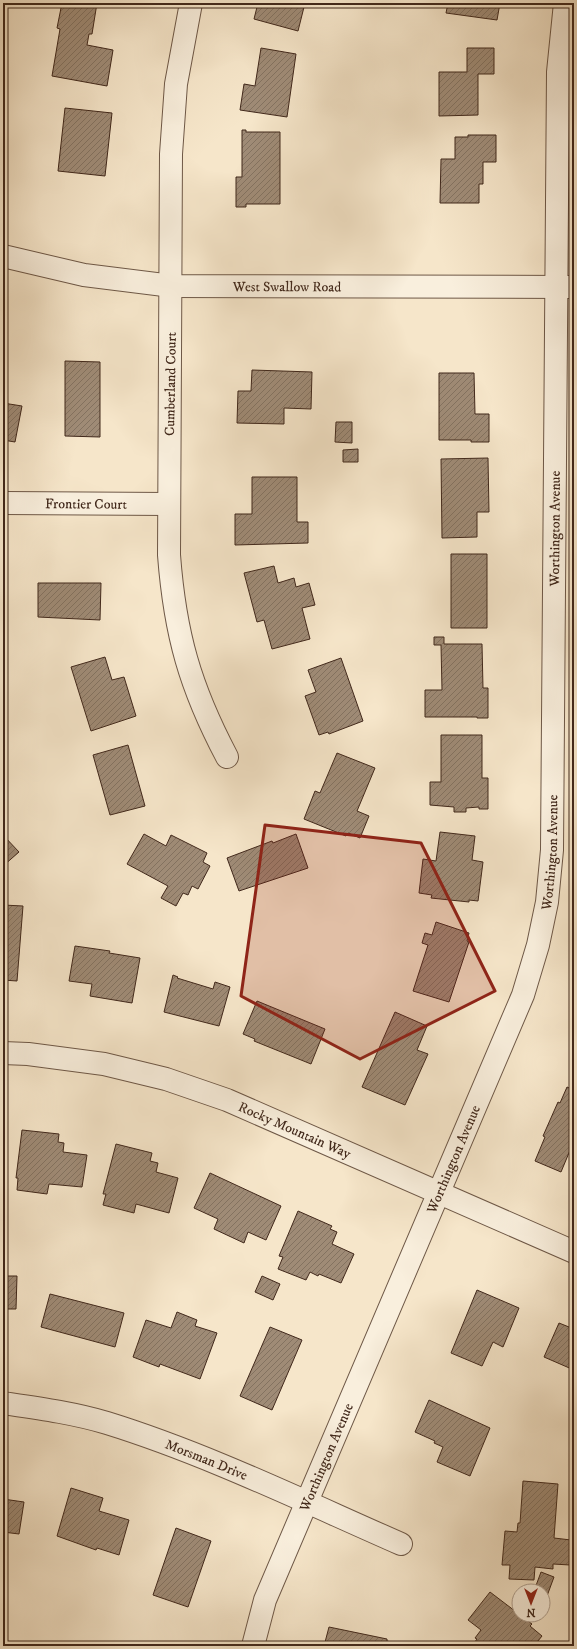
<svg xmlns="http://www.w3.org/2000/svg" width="577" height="1649" viewBox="0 0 577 1649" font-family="'IM FELL DW Pica',serif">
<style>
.building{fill:url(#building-hatch);stroke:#41281b}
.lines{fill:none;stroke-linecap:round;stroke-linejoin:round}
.street-casing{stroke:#6e5847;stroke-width:24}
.street{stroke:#f9efdd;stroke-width:22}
.marked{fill:#8f2418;fill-opacity:0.2;stroke:#8f2418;stroke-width:3;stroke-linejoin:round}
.labels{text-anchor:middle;stroke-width:4;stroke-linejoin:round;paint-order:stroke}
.street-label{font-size:14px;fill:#41281b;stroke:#f9efdd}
</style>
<defs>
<pattern id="building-hatch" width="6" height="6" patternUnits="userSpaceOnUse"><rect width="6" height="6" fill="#9f8b76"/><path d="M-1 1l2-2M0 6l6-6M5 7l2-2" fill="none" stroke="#837260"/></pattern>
</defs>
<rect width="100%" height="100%" fill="#f6e6ca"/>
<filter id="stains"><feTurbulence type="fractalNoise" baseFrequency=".005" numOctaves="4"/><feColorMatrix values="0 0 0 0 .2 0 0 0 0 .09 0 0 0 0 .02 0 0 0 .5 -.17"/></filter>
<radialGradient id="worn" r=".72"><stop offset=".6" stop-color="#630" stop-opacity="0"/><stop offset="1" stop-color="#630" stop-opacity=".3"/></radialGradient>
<path class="building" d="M62,3H97L92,34H89L87,45L113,50L107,86L52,76L60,29L57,28Z
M258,3H305L298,31L254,19Z
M448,3H500L497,20L446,13Z
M261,48L296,54L287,117L240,110L244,84L255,86Z
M467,48H494V74H478V115L439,116V72H467Z
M65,108L112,113L105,176L58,171Z
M242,130H246V132H280V204H246V207H236V177H242Z
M468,135H496V162H483V184H479V203H440L441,159H455V137H468Z
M65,361L100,362V437L65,436Z
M252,370L312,372L311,409L284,408V424L237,423L238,391H251Z
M439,373H474L475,414H489V442H471V440H439Z
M3,403L22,406L15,442L3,440Z
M336,422H352V443L335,442Z
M358,449V462H343V450Z
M488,458L489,512H477V537L442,538L441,459Z
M252,477H297V522H308V543L235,545V514H252Z
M451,554H487V628H451Z
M274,566L278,583L294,578L296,587L309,583L315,605L302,608L310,639L272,649L264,620L257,622L244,573Z
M38,583H101L100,620L38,617Z
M3,590H5V649H3Z
M434,637H444V644H482L483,688H488V718H477V717H425V690H442L441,645H434Z
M105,657L112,680L124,677L136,716L91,731L71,667Z
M341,658L363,721L329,734L328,732L319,735L305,696L316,692L308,670Z
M441,735H482V778H488V809H479V807L466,808V812H454V807L430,805V782H441Z
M128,745L145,806L110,815L93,755Z
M337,753L375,768L357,811L369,816L360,838L348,833L346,836L304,819L315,791L320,793Z
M440,832L475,836L472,860L483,862L478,901L469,900V902L431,898L432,895L419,893L423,859L436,861Z
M144,834L166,846L171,835L207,853L203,862L210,866L198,889L192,886L188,895L183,893L176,906L161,898L168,886L127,864Z
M296,834L308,868L239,891L227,858L272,841L273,843Z
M3,835L19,852L3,866Z
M3,905L23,906L17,981L3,980Z
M436,922L469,933L467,941L469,942L449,1002L413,991L428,945L422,943L425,933L432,935Z
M75,946L110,951L109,953L140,958L132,1003L90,996L92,984L69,981Z
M173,975L178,977L177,978L213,989L215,982L230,987L219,1026L164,1012Z
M257,1001L325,1029L311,1064L254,1041L255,1039L243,1034Z
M395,1012L427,1026L417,1050L428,1054L405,1105L362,1087Z
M567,1087L574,1090V1150L571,1148L561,1172L535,1161L545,1137L543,1136L558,1102L560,1103Z
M22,1130L59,1134L58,1142L64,1143L63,1152L87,1155L82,1187L49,1184L47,1194L17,1190L18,1178H16Z
M116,1144L152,1153L150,1161L158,1163L156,1172L178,1178L169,1213L136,1204L134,1213L103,1205L106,1194H103Z
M210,1173L281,1206L266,1240L248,1232L244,1243L214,1229L218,1219L194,1208Z
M298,1211L332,1226L330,1229L337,1232L332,1244L354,1254L341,1283L319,1274L318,1276L310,1272L306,1280L278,1269L283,1257L279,1256Z
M3,1276H17L16,1309H3Z
M262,1276L280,1284L273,1300L255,1292Z
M477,1290L519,1308L503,1347L493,1342L482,1366L451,1353Z
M50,1294L124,1313L115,1347L41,1327Z
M177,1312L197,1320L195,1326L217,1333L200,1379L160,1364L159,1367L133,1357L146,1320L171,1328Z
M559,1323L574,1329V1370L544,1357Z
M270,1327L302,1340L272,1410L240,1396Z
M429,1400L490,1428L470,1476L437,1462L443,1447L434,1443L435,1441L415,1432Z
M523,1481L558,1484L554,1538L571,1540L570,1565L553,1564V1569L535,1567L534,1580L509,1579L510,1565H502L505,1531L517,1532L518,1523H520Z
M71,1488L103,1498L99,1511L129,1520L119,1555L97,1548L96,1550L57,1536Z
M3,1499L24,1502L19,1534L3,1532Z
M176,1528L211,1541L188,1607L153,1595Z
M541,1572L554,1577L547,1596L543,1594V1591H534Z
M490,1592L532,1624L530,1626L542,1636L534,1646H472L477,1639L475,1638L481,1630L468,1620Z
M329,1627L387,1639V1641L407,1646H324Z"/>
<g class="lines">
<g class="street-casing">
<g id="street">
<path d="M191,3L176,84L171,154L169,555C175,634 190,687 227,757"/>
<path id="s1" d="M3,256L84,275L172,286L574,287"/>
<path id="s2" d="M3,503L169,504"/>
<path id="s3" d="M3,1053L28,1054L104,1064L166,1079L227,1100L574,1252"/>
<path id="s4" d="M3,1403C37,1408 74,1413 107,1423C207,1454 305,1502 401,1544"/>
<path id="s5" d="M253,1646L265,1600L523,995L538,945L547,902L552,850L558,72L565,3"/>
</g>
</g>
<use href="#street" class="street"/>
</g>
<path class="marked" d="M265,825L421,843L495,991L360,1059L241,996Z"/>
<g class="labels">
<g class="street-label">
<text dy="5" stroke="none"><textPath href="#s1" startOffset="287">West Swallow Road</textPath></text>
<text transform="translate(170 384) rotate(-89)" y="5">Cumberland Court</text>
<text dy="5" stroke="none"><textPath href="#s2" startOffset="83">Frontier Court</textPath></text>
<text dy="5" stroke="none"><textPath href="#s5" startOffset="1175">Worthington Avenue</textPath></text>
<text dy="5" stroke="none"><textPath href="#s5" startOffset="851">Worthington Avenue</textPath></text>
<text dy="5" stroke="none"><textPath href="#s3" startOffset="304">Rocky Mountain Way</textPath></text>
<text dy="5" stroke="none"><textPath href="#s5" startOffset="527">Worthington Avenue</textPath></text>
<text dy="5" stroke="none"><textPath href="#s5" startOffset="203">Worthington Avenue</textPath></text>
<text dy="5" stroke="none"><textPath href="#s4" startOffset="212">Morsman Drive</textPath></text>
</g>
</g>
<rect width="577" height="1649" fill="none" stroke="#f6e6ca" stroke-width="16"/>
<rect x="4" y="4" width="569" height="1641" fill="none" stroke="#41281b" stroke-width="2"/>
<rect x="8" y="8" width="561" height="1633" fill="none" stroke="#41281b"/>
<g transform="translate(531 1603) rotate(180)"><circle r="19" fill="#f9efdd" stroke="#af9f8f"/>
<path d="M0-3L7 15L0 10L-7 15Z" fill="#8f2418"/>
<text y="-6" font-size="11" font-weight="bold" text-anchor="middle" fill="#41281b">N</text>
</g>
<rect width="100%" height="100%" filter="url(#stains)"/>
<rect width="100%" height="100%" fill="url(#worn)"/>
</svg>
